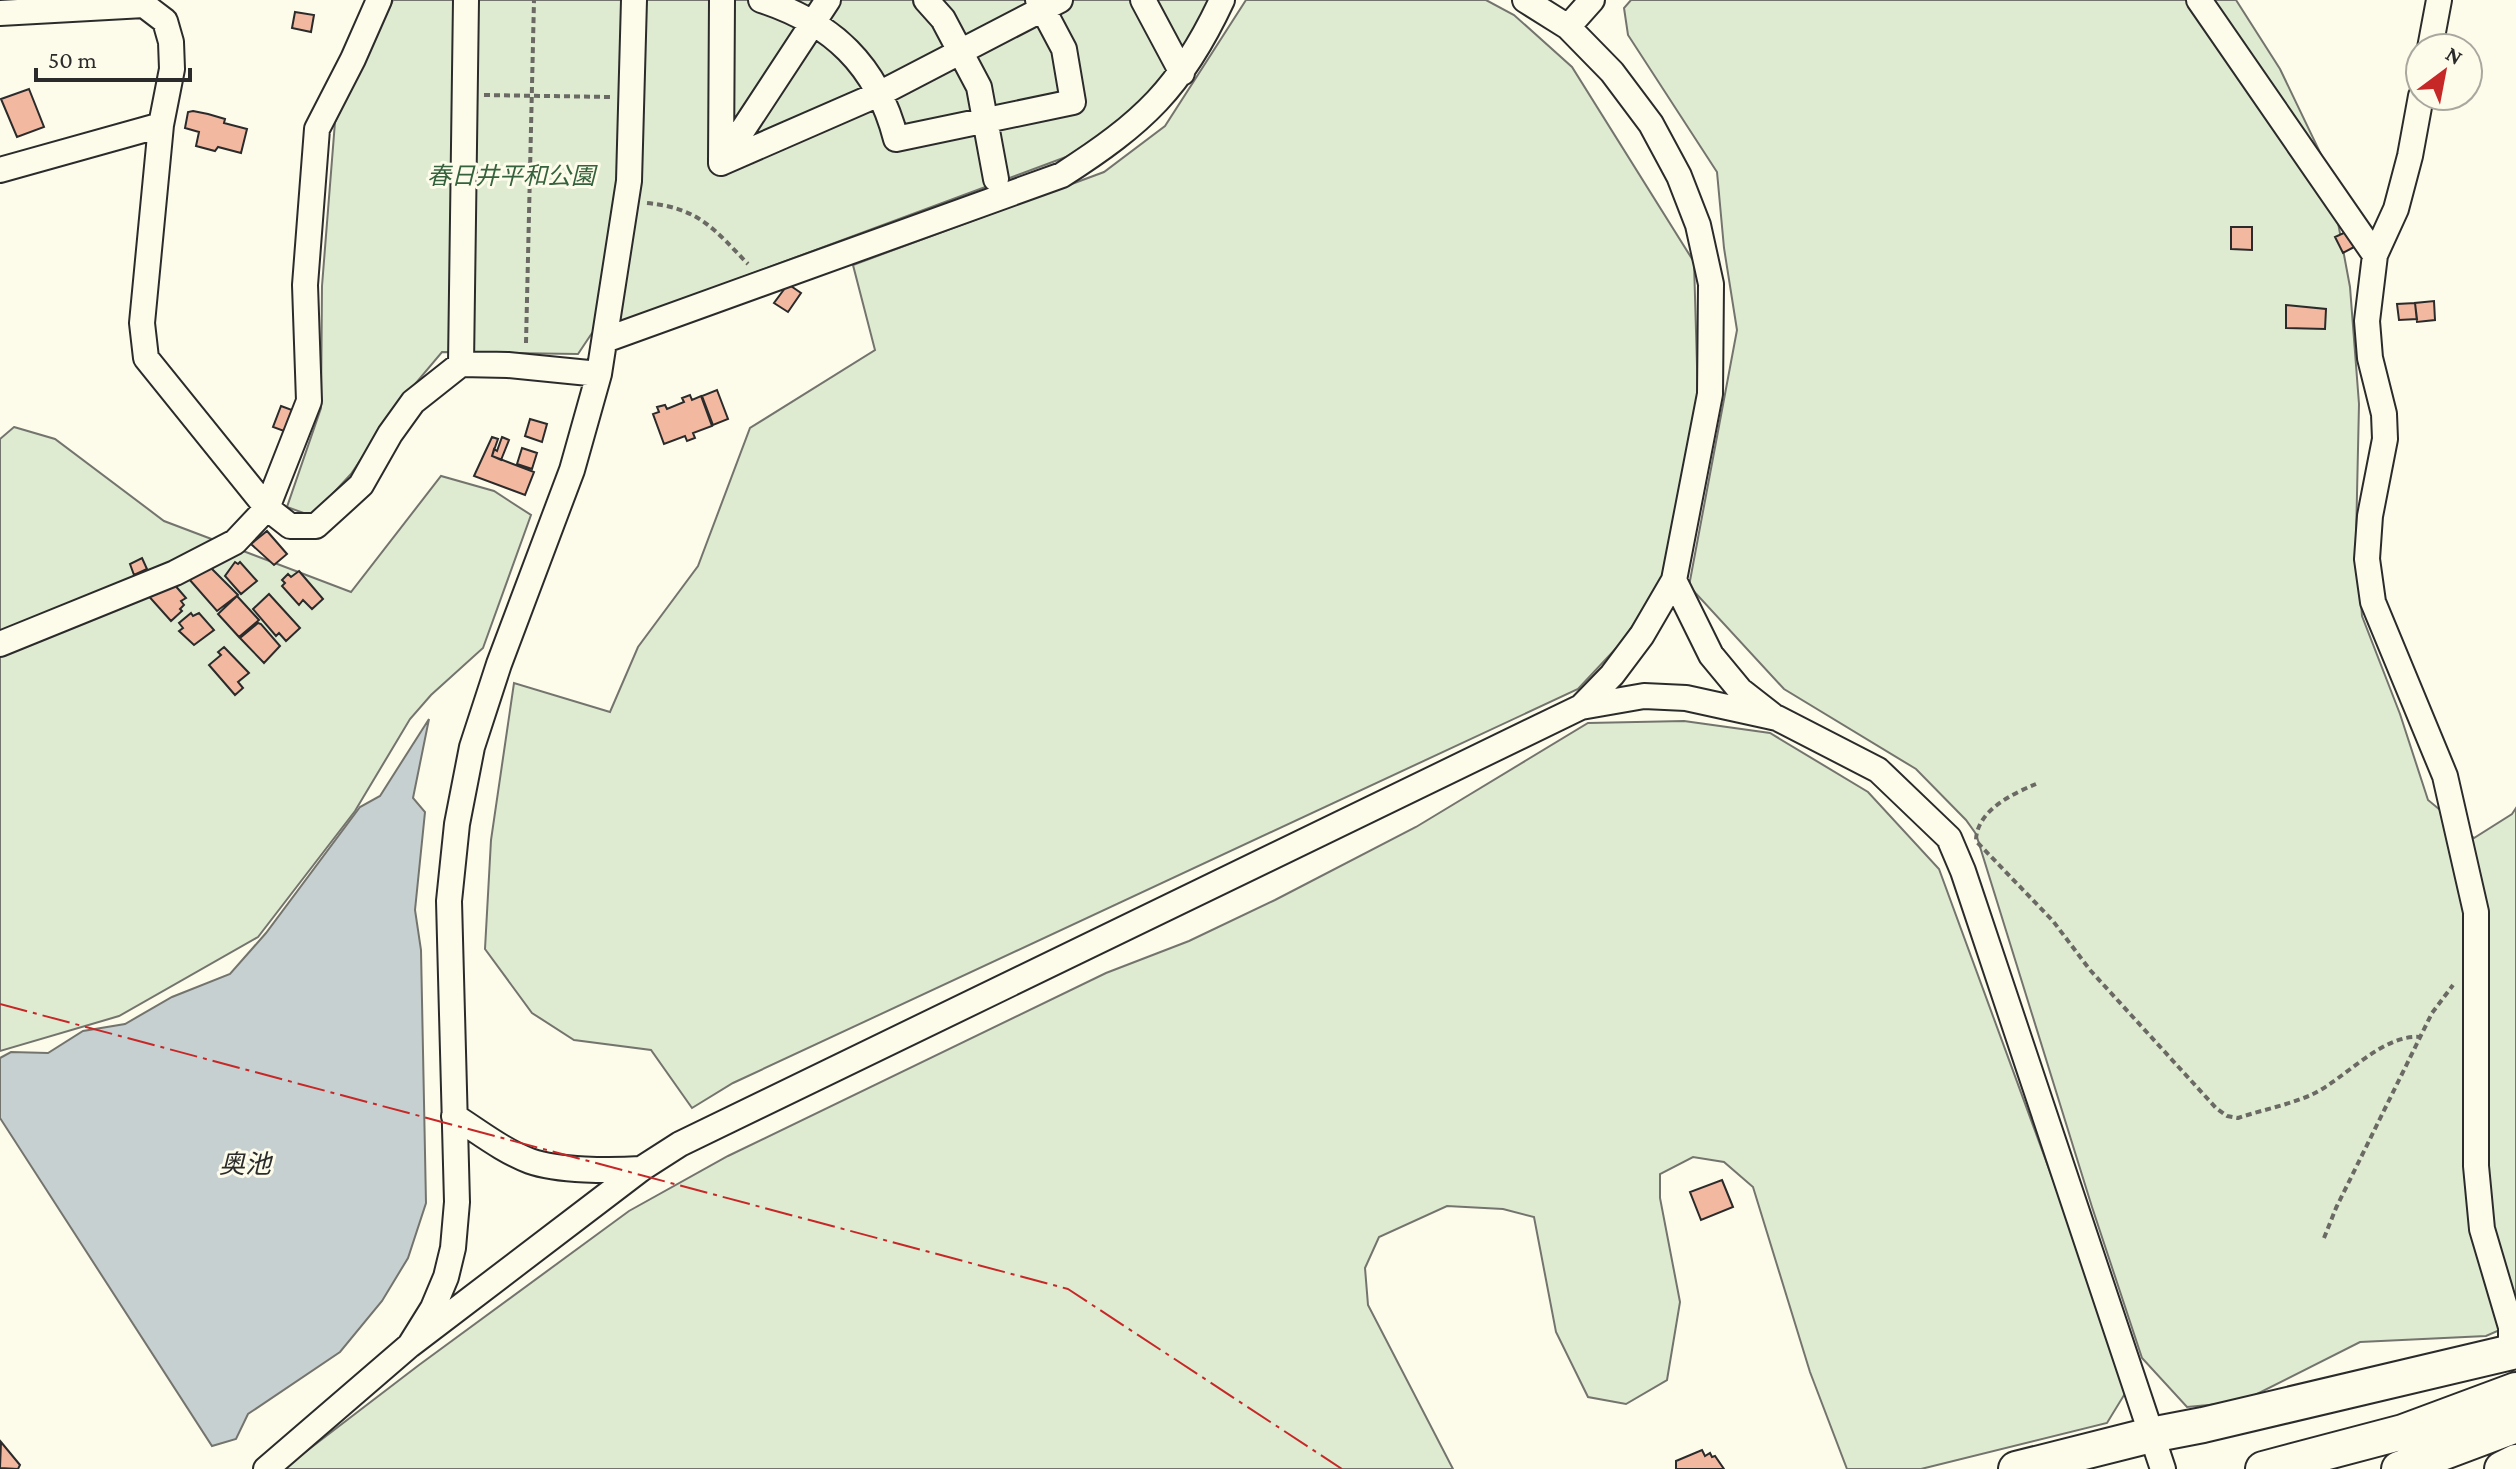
<svg xmlns="http://www.w3.org/2000/svg" width="2516" height="1469" viewBox="0 0 2516 1469" font-family="'Crimson Pro','Noto Sans JP',serif">
<style>
.green{fill:#deebd1;stroke:#74746e;stroke-width:2}
.water{fill:#c7d0d0;stroke:#74746e;stroke-width:2}
.building{fill:#f2b8a0;stroke:#2b2b2b;stroke-width:2}
.lines{fill:none;stroke-linecap:round;stroke-linejoin:round}
.minor-casing{stroke:#2b2b2b;stroke-width:28}
.highway-casing{stroke:#2b2b2b;stroke-width:38}
.path{stroke:#6a6964;stroke-width:4;stroke-dasharray:6 4;stroke-linecap:butt}
.minor{stroke:#fdfbea;stroke-width:24}
.highway{stroke:#fdfbea;stroke-width:34}
.power{stroke:#c62828;stroke-width:2;stroke-dasharray:28 6 4 6;stroke-linecap:butt}
.labels{text-anchor:middle;stroke-width:6;stroke-linejoin:round;paint-order:stroke}
.park-label{font-size:24px;font-style:italic;fill:#34623c;stroke:#fdfbea}
.water-label{font-size:26px;font-style:italic;fill:#2b2b2b;stroke:#fdfbea}
</style>
<rect width="100%" height="100%" fill="#fdfbea"/>
<path class="green" d="M393,0H1208C1179,71 1131,118 1066,157L592,333L578,354L442,352L399,403L351,474L312,516L287,507L321,408L322,286L335,122Z
M1246,0H1486L1514,15L1572,67L1694,262L1698,400L1661,582L1622,642L1578,689L733,1083L692,1108L651,1050L574,1040L532,1013L485,949L491,840L514,683L610,712L638,647L698,566L750,428L875,350L853,265L1104,172L1165,126Z
M1631,0H2236L2280,69L2328,169L2350,287L2359,404L2356,539L2362,616L2400,714L2428,800L2474,838L2512,814L2516,808V1323L2486,1336L2360,1342L2241,1402L2187,1407L2142,1358L2092,1207L1976,834L1966,820L1916,769L1784,689L1689,586L1737,330L1724,248L1717,172L1628,35L1624,8Z
M14,427L55,439L164,521L351,592L441,476L494,491L531,515L483,648L431,695L410,719L355,811L258,937L119,1016L0,1051V439Z
M1684,721L1770,733L1868,792L1939,869L2129,1387L2107,1423L1921,1469H1847L1810,1372L1753,1187L1724,1162L1693,1157L1660,1174V1198L1680,1302L1667,1380L1626,1404L1588,1397L1556,1332L1534,1217L1503,1209L1447,1206L1379,1237L1365,1268L1368,1305L1453,1469H283L419,1365L629,1211L728,1156L1106,973L1189,941L1275,900L1416,827L1588,723Z"/>
<path class="water" d="M429,719L413,798L425,812L415,910L421,950L426,1203L408,1258L382,1301L340,1352L248,1414L236,1439L212,1446L0,1118V1058L11,1052L48,1053L83,1031L125,1024L172,997L230,974L266,933L360,807L380,796Z"/>
<path class="building" d="M295,12L314,15L311,32L292,28Z
M29,89L44,127L17,137L1,99Z
M193,111L208,114L225,119L224,123L247,129L241,153L218,147L215,151L196,146L199,132L185,128L188,112Z
M2231,227H2252V250L2231,249Z
M2348,231L2356,246L2343,253L2335,237Z
M788,284L801,293L788,312L774,303Z
M2434,301L2435,320L2417,322L2415,303Z
M2415,303L2417,319L2399,320L2397,304Z
M2286,305L2326,309L2325,329L2286,328Z
M717,390L728,419L713,425L702,396Z
M690,395L692,400L701,396L712,426L693,433L695,438L687,441L685,436L664,444L653,414L659,412L657,407L665,405L667,409L684,402L682,398Z
M281,406L292,410L284,431L273,427Z
M530,419L547,424L542,442L525,436Z
M492,437L498,439L492,456L534,472L525,495L474,476Z
M502,437L509,440L501,460L492,456L494,449L497,451Z
M522,448L537,453L532,469L517,464Z
M267,531L287,554L274,565L251,544Z
M142,558L147,569L134,575L130,564Z
M235,562L238,564L240,562L257,581L241,594L225,576Z
M207,564L238,595L217,611L189,579Z
M299,571L323,599L312,609L303,600L299,605L282,586L285,583L282,580L288,574L291,577Z
M173,583L186,598L181,601L184,605L180,609L182,611L171,621L145,592Z
M269,594L300,628L286,641L279,633L276,636L253,609Z
M237,596L259,620L239,637L218,614Z
M191,613L193,616L199,613L214,630L194,645L179,631L183,628L179,623Z
M258,623L261,624L280,646L264,663L240,638Z
M224,647L249,673L238,682L243,688L235,695L209,665L221,655L218,652Z
M1722,1180L1733,1207L1701,1220L1690,1192Z
M1,1442L20,1465L18,1469L0,1468Z
M1702,1450L1705,1456L1710,1453L1712,1457L1715,1456L1724,1469H1676V1461Z"/>
<g class="lines">
<g class="minor-casing">
<path id="minor" d="M379,0L353,59L317,129L305,285L309,401L267,508L290,526H316L361,485L390,434L413,402L461,364L508,365L599,374
M761,0C832,23 877,65 896,139L1073,102L1064,49L1038,0
M926,0L943,19L979,87L996,179
M1143,0L1182,73
M2199,0L2375,255
M0,13L144,5L165,21L171,42L172,69L161,125L142,323L146,358L267,508L235,542L175,573L0,644
M1568,27L1592,0
M2430,48L2439,0
M2421,96L2410,156L2396,209L2375,255L2367,321L2370,358L2384,414L2385,439L2370,516L2367,559L2373,602L2445,776L2476,912V1166L2482,1229L2511,1327V1351
M721,163L879,94L1060,0
M721,163L828,0
M721,163L722,0
M0,170L161,125
M605,340L1062,175C1143,123 1181,88 1222,0
M461,364L466,0
M1674,580L1711,655L1740,690L1772,715
M1581,707L1644,696L1686,698L1777,718L1878,770L1949,838L1963,871L2163,1469
M454,1116C478,1131 503,1151 530,1161C558,1171 611,1171 641,1169
M410,1345L641,1169L680,1144L1581,707L1612,675L1642,635L1674,580L1710,394L1711,284L1698,225L1679,176L1651,124L1612,72L1568,27L1525,0
M266,1469L410,1345L433,1308L446,1277L453,1248L457,1202L449,901L457,824L472,747L499,664L572,470L599,374L629,181L634,0"/>
</g>
<g class="highway-casing">
<path id="highway" d="M2016,1469L2151,1435L2203,1425L2516,1351
M2263,1469L2403,1432L2516,1390
M2399,1469L2516,1425
M2502,1469L2516,1462"/>
</g>
<path class="path" d="M484,95L611,97
M647,203C699,208 714,229 748,264
M526,343L534,0
M2036,784C2012,794 1976,811 1976,841L2053,921L2090,970L2216,1108L2227,1116L2238,1118C2262,1110 2288,1105 2311,1095C2344,1080 2382,1034 2420,1037
M2324,1238L2336,1208L2432,1013L2453,985"/>
<use href="#minor" class="minor"/>
<use href="#highway" class="highway"/>
<path class="power" d="M0,1004L1068,1289L1342,1469"/>
</g>
<g class="labels">
<g class="park-label">
<text x="511" y="184">春日井平和公園</text>
</g>
<g class="water-label">
<text x="245" y="1173">奥池</text>
</g>
</g>
<g transform="translate(2444 72) rotate(32)"><circle r="38" fill="#fdfbea" stroke="#a9a89e" stroke-width="2"/>
<path d="M0-6L14 30L0 20L-14 30Z" fill="#c62828"/>
<text y="-12" font-size="22" font-weight="bold" text-anchor="middle" fill="#2b2b2b">N</text>
</g>
<path d="M36 68v12h154v-12" fill="none" stroke="#2b2b2b" stroke-width="4"/>
<text x="48" y="68" font-size="24" fill="#2b2b2b" stroke="#fdfbea" stroke-width="6" paint-order="stroke">50 m</text>
</svg>
